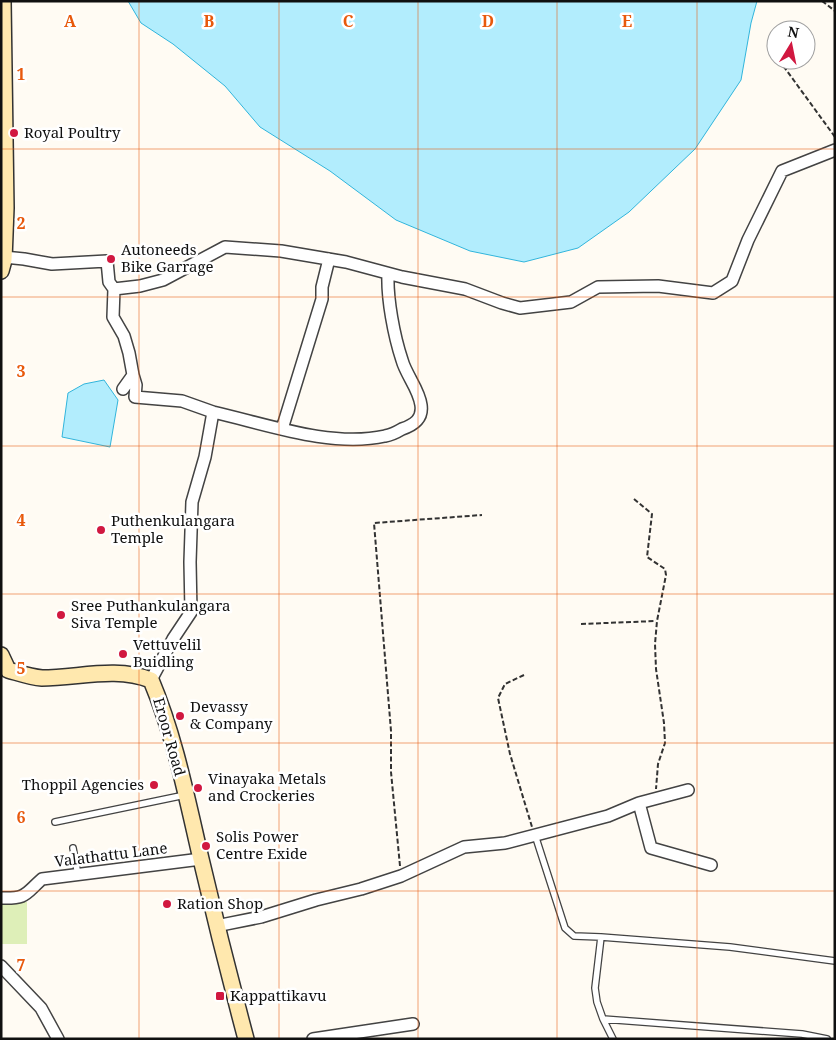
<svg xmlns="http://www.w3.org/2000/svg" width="836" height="1040" viewBox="0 0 836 1040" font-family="'Noto Serif',serif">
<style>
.green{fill:#deefb8}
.water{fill:#b2edfd;stroke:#31b5dc}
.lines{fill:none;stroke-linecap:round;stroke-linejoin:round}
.service-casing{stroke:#434343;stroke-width:8}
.minor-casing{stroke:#434343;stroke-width:14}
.secondary-casing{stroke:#323232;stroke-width:18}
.path{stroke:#323232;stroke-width:2;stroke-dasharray:5 2.5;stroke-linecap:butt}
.service{stroke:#fff;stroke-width:5.5}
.minor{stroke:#fff;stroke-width:11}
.secondary{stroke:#ffe8ae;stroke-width:15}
.grid{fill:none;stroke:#e8590c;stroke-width:1;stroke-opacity:0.55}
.poi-dot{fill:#d11840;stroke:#fff;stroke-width:2}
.labels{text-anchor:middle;stroke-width:5;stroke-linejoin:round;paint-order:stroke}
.poi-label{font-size:15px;fill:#101010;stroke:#fff;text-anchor:start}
.street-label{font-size:15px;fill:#101010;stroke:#fff}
.grid-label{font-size:16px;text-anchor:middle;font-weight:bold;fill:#e8590c;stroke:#fff;stroke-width:5;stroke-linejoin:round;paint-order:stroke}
</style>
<rect width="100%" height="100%" fill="#fffbf3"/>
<path class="green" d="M1,902H27V944H1Z"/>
<path class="water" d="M128,1H757L751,23L741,80L695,149L629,212L578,248L524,262L470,251L396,220L330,171L260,127L225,86L173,44L141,23Z
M104,380L118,400L110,447L62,437L68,393L84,384Z"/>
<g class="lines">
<g class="service-casing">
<path id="service" d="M55,822L185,795
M535,835L565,928L574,936L601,937L595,988L597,1002L603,1019L802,1034L827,1039
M73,848L78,875
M601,937L730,947L835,961
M603,1019L613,1039"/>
</g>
<g class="minor-casing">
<path id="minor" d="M4,257L24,259L52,264L107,261L109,282L114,289L140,286L163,280L225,247L281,251L346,262L402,277L465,289L502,303L520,308L571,302L598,287L658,286L713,293L732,281L748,240L782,171L835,150
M114,289L113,317L124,336L129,353L133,375L123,389
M133,375L136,385L135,397L182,401L213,412
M282,429L322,299V287L329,259
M151,680L173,639L191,612L190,562L192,502L205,457L213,412C266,424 331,448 385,436C391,435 397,432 402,429C414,425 423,419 421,405C419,389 406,375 402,360C394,336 387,299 388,274
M639,803L651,848L711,865
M1,898C27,899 25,894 42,879L201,859
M216,926L261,917L316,900L361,889L401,876L464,847L505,843L608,816L639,803L688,790
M1,966L41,1008L58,1039
M313,1039L413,1024"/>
</g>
<g class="secondary-casing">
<path id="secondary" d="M1,271L4,260L6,208L3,1
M1,655L8,670C19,673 30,677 42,678C79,678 115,666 151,680C175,737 187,799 201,859C215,919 230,979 246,1039"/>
</g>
<path class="path" d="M822,1L835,11
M768,44L776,55
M779,60L835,137
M634,499L652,514L647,557L665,569L666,575L657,621L655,644L656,669L664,723L665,743L658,764L656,789
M581,624L656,621
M524,675L505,684L498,698L510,754L532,827
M400,866L391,772V731L374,523L482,515"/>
<use href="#service" class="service"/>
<use href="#minor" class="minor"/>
<use href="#secondary" class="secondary"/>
</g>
<path class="grid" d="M139,1V1039M279,1V1039M418,1V1039M557,1V1039M697,1V1039M1,149H835M1,297H835M1,446H835M1,594H835M1,743H835M1,891H835"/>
<g class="poi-dot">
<circle cx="14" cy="133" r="5"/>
<circle cx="111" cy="259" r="5"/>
<circle cx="101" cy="530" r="5"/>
<circle cx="61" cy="615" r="5"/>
<circle cx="123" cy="654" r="5"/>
<circle cx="180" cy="716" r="5"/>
<circle cx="154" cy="785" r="5"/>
<circle cx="198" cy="788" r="5"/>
<circle cx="206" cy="846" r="5"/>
<circle cx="167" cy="904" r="5"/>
<rect x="215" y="991" width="10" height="10" rx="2.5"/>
</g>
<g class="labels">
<g class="poi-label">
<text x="24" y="138">Royal Poultry</text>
<text x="121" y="255">Autoneeds<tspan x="121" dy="17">Bike Garrage</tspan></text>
<text x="111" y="526">Puthenkulangara<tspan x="111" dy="17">Temple</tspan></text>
<text x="71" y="611">Sree Puthankulangara<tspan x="71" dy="17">Siva Temple</tspan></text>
<text x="133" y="650">Vettuvelil<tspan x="133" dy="17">Buidling</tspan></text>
<text x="190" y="712">Devassy<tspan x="190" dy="17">&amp; Company</tspan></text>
<text x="208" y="784">Vinayaka Metals<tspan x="208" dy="17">and Crockeries</tspan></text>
<text x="144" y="790" text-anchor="end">Thoppil Agencies</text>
<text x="216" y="842">Solis Power<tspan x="216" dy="17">Centre Exide</tspan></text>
<text x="177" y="909">Ration Shop</text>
<text x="230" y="1001">Kappattikavu</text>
</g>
<g class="street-label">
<text transform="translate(169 737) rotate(74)" y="5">Eroor Road</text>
<text transform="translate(111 855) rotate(-7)" y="5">Valathattu Lane</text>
</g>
</g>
<g class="grid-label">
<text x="70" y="27">A</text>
<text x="209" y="27">B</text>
<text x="348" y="27">C</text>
<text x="488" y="27">D</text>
<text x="627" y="27">E</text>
<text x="21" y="80">1</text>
<text x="21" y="229">2</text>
<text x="21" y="377">3</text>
<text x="21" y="526">4</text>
<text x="21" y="674">5</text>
<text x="21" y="823">6</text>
<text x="21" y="971">7</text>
</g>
<rect width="836" height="1040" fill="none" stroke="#101010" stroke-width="5"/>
<g transform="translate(791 45) rotate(10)"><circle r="24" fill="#ffffff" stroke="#9f9f9f"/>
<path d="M0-4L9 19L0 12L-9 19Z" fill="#d11840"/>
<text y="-8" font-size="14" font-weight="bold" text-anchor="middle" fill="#101010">N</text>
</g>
</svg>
